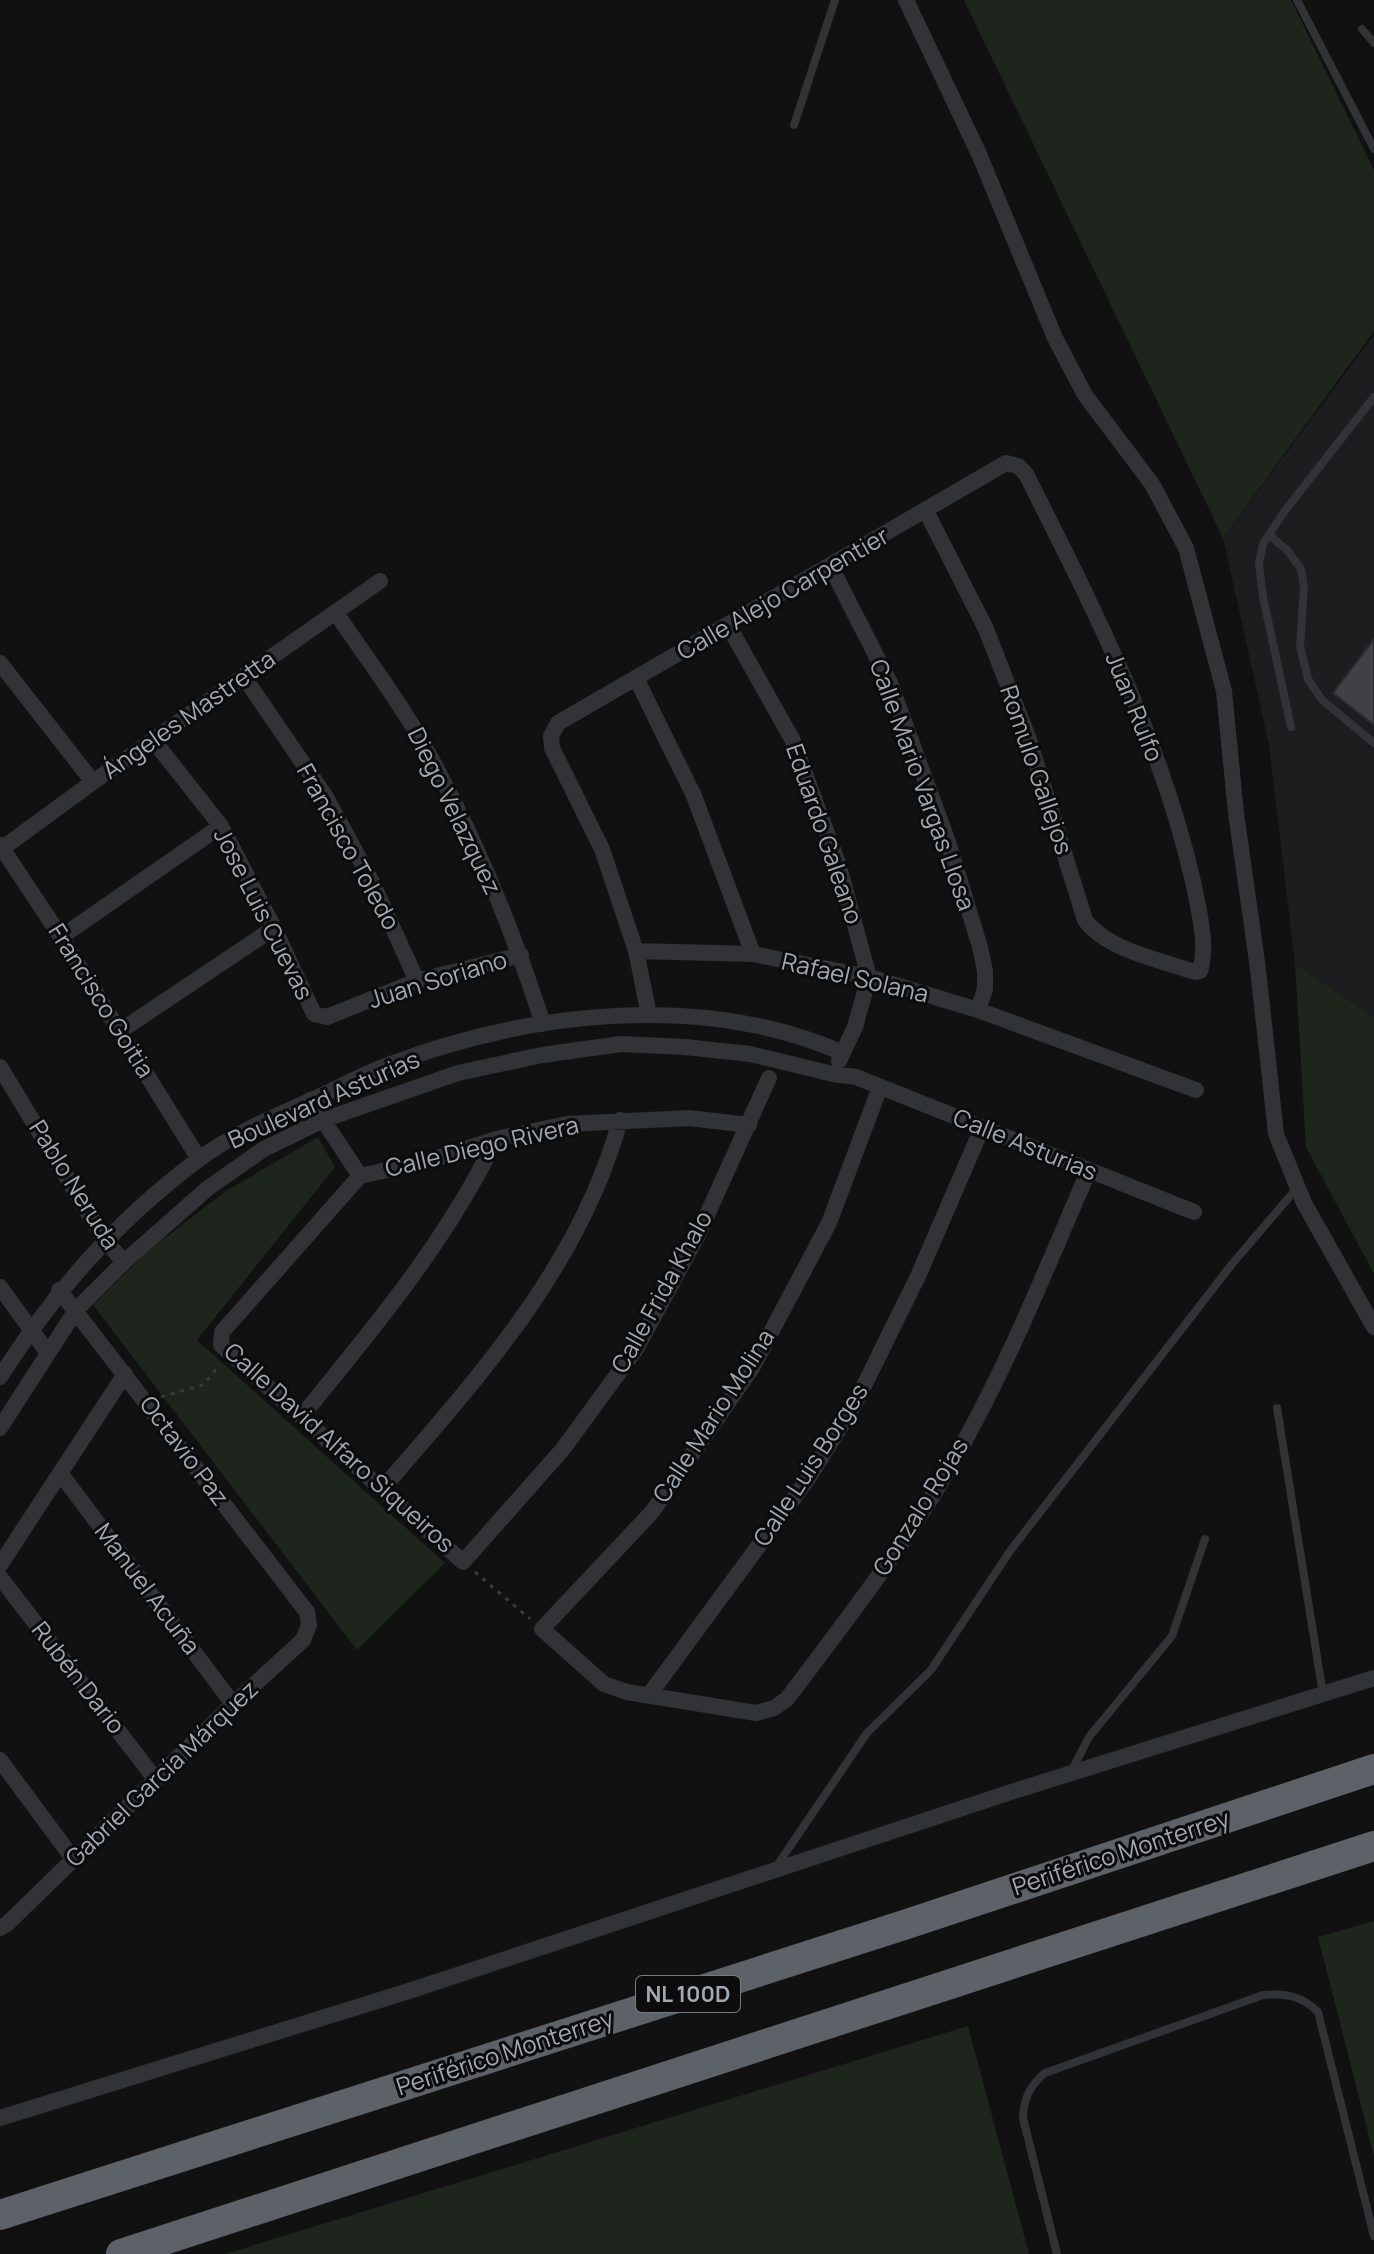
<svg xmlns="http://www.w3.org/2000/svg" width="1374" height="2254" viewBox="0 0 1374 2254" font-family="Manrope,sans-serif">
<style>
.built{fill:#1d1d1f}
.green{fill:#1d251d}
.building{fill:#404145;stroke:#2b2b2e;stroke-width:2}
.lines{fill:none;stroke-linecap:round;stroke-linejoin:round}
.path{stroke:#383b3e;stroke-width:3;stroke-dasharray:4 6;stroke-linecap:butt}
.service{stroke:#323337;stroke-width:8}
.minor{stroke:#323337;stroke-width:16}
.motorway{stroke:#5d6268;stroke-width:30}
.labels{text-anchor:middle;stroke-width:6;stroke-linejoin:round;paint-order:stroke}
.shield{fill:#0c0c0d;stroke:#747b81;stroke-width:2}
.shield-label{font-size:22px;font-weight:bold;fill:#a1aab3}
.street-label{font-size:24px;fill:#a1aab3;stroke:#0c0c0d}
</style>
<rect width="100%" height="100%" fill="#111112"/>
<path class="built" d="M1374,335V1017L1295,964L1269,745L1223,538Z"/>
<path class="green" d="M964,0H1291L1374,170V331L1223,538Z
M1295,964L1374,1017V1274L1306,1147Z
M318,1137L335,1167L197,1340L445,1563L357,1650L93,1305L148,1251L226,1191Z
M1374,1921V2156L1318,1937Z
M968,2026L1029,2254H225Z"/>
<path class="building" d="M1374,639V725L1333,693Z"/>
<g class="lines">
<path class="path" d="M161,1397L203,1385L219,1366
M475,1572L530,1619"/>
<path class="service" d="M1297,0L1374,149
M1362,29L1374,43
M794,125L835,0
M1269,535L1288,551L1301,569L1304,587L1300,646L1308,679L1322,700L1374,743
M1291,727L1263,597L1259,564L1263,544L1284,512L1374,397
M1277,1408L1323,1694
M1072,1770L1089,1737L1172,1636L1205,1539
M776,1867L867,1733L931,1670L1010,1551L1232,1264L1297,1188
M1057,2254L1023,2118C1023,2099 1030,2085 1045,2073L1263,1995C1286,1993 1302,1996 1318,2012L1374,2236"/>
<path class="minor" d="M906,0L979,154L1055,338L1085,395L1152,484L1186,548L1224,691L1236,813L1258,969L1276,1134L1304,1203L1374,1327
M831,567L890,683L948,842L980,947L985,971V989L978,1010
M336,613C361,650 389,687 412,725C468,819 510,921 543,1024
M728,625L792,739L838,863L869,977L855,1027L839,1061
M0,663L93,782
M244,677L326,797L372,882L417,981
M637,680L694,796L753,954
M153,740L221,826L274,928L314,1014L327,1017L417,981L521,955
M0,845L61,937L199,1159
M0,850L93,782L380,581
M61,937L221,826
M636,951L753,954L869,977L978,1010L1196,1090
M649,1015L636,951L602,849L552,748L551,736L558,723L1006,463L1018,466L1026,474C1092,605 1162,741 1194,886C1199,912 1208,945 1200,971L1195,972C1160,960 1107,950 1085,920L1028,737L986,629L926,511
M120,1031L274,928
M0,1067L104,1239L124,1262
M880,1087L829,1223L752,1368L652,1512L542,1629L604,1684L627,1692L756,1713L774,1708L787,1699C847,1619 910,1539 959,1451C1010,1361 1048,1264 1089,1170
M310,1100L360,1176
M749,1125L689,1118L567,1124L496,1139L428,1161L360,1176L222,1332L221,1345L463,1562L563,1449L636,1349L697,1237L769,1078
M0,1287L48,1353
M0,1377C57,1289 114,1223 199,1159C234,1133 276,1116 316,1098C340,1087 363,1074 388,1065C529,1012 701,991 843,1053
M301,1417C373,1329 446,1242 496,1139
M0,1428L76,1310L124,1262L208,1188L264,1149L323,1120L458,1073L542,1055L621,1044L685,1047L750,1054L833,1074L856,1077L1194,1212
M61,1474L233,1704
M382,1489C478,1378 581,1265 620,1120
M0,1565L125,1374
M0,1577L156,1780
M649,1695L807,1480L856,1402L919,1274L982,1128
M0,1760L74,1860
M0,1928L7,1924L233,1704L303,1640L309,1625L307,1612L59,1290
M0,2118L409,1991L1008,1793L1374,1678"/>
<path class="motorway" d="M0,2215L904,1925L1374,1769
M121,2254L1374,1846"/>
</g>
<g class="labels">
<rect class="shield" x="636" y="1976" width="104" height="36" rx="6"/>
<g class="shield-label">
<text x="688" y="2002">NL 100D</text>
</g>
<g class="street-label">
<text transform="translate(783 594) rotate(-30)" y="8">Calle Alejo Carpentier</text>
<text transform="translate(1134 707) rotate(68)" y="8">Juan Rulfo</text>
<text transform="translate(189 715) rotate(-35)" y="8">Ángeles Mastretta</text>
<text transform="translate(1036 770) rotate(71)" y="8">Romulo Gallejos</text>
<text transform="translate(922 785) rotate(70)" y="8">Calle Mario Vargas Llosa</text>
<text transform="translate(454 811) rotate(64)" y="8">Diego Velazquez</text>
<text transform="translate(824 834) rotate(71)" y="8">Eduardo Galeano</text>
<text transform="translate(348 847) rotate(61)" y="8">Francisco Toledo</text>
<text transform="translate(263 914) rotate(63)" y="8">Jose Luis Cuevas</text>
<text transform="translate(855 978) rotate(13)" y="8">Rafael Solana</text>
<text transform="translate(438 980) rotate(-17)" y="8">Juan Soriano</text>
<text transform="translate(101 1001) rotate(58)" y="8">Francisco Goitia</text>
<text transform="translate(324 1100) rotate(-24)" y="8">Boulevard Asturias</text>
<text transform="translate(1025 1145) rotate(22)" y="8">Calle Asturias</text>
<text transform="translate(482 1147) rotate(-13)" y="8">Calle Diego Rivera</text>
<text transform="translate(74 1185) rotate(58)" y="8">Pablo Neruda</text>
<text transform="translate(662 1292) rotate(-61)" y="8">Calle Frida Khalo</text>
<text transform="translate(714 1416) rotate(-57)" y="8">Calle Mario Molina</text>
<text transform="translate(339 1448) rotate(42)" y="8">Calle David Alfaro Siqueiros</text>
<text transform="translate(184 1451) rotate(53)" y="8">Octavio Paz</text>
<text transform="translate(811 1465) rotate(-57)" y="8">Calle Luis Borges</text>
<text transform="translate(921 1507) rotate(-58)" y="8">Gonzalo Rojas</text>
<text transform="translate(147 1589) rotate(53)" y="8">Manuel Acuña</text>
<text transform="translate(78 1678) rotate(52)" y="8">Rubén Dario</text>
<text transform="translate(162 1774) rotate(-44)" y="8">Gabriel García Márquez</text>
<text transform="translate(1121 1853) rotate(-18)" y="8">Periférico Monterrey</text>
<text transform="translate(505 2053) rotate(-18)" y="8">Periférico Monterrey</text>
</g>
</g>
</svg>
